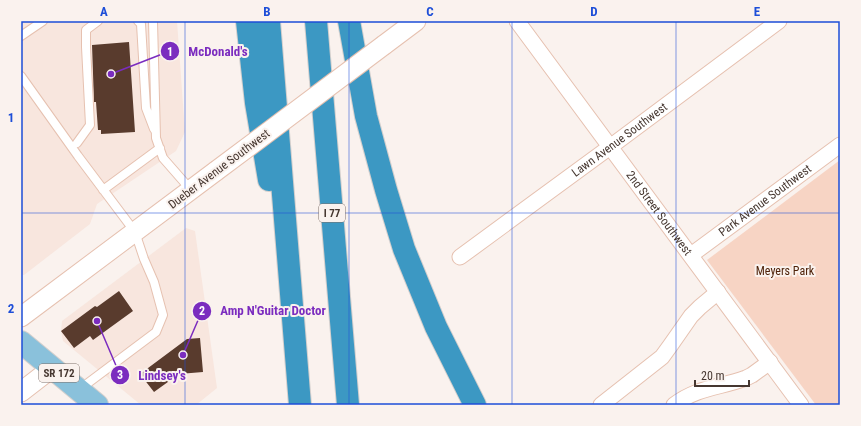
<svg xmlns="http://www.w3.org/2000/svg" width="861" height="426" viewBox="0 0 861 426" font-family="'Roboto Condensed',sans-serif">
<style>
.built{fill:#f8e6de}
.green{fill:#f7d4c4}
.building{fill:#593b2d}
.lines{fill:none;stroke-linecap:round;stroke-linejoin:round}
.service-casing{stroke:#e6c1b0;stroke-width:10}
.minor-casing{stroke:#e6c1b0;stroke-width:17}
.tertiary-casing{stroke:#e6c1b0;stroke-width:21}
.primary-casing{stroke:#d3cfcd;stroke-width:24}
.motorway-casing{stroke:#d3cfcd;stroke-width:24}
.service{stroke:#fff;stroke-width:8}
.minor{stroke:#fff;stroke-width:15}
.tertiary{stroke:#fff;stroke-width:19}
.primary{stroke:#8ac1db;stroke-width:22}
.motorway{stroke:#3c98c3;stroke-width:22}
.tertiary-bridge-casing{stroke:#e6c1b0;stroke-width:21;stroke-linecap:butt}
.tertiary-bridge{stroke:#fff;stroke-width:19}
.grid{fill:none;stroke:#1d4ed8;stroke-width:1;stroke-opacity:0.55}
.labels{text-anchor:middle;stroke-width:4;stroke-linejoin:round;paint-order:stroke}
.shield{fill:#faf2ee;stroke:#7c6f69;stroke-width:1}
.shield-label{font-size:11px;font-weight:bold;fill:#463730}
.street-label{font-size:12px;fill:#463730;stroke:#faf2ee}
.park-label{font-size:12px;fill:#4e2209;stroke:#faf2ee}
.leader{fill:none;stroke:#7b2cbf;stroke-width:1.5}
.callout-dot{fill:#7b2cbf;stroke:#faf2ee;stroke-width:1.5}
.mark-label{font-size:12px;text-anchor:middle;font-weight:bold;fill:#fff}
.callout-label{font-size:13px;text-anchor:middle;font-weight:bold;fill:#7b2cbf;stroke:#faf2ee;stroke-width:4;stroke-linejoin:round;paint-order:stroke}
.neatline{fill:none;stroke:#1d4ed8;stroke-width:1.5}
.grid-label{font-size:13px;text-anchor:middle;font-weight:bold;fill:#1d4ed8}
</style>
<rect width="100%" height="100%" fill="#faf2ee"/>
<path class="built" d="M21,21H177L185,132L176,151L97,204L90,224L24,275H21Z
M186,228L195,231L217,388L196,405H141L63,341L61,331L62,321Z"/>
<path class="green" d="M840,160V405H816L707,260Z"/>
<path class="building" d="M129,42L135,132L101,134V130H98L96,102H94L92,45Z
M119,291L133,311L93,340L90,336L74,348L61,331L95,306L97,307Z
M200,338L203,372L179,374L154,392L140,374L187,339Z"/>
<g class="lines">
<g class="service-casing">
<path id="service" d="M138,21L141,24L146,108L154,129
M153,21L156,138L163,158L191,190
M21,36L43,21
M21,76L78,156L135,232L144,259L154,282L163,315L156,332L80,389
M77,143L90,125L86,47V30L98,21
M103,190L160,148"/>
</g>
<g class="minor-casing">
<g id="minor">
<path id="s1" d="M517,21L801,405"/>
<path id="s2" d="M691,255L840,145"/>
<path id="s3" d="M460,257L610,147L779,21"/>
<path d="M601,405L662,357L670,346L691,316L700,307L718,292"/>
<path d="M674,405C698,387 719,388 746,378L752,375L770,362"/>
</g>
</g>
<g class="tertiary-casing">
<path id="tertiary" d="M384,45L416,21
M21,317L216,171
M21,392L52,368"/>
</g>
<g class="primary-casing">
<path id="primary" d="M21,342L97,405"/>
</g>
<g class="motorway-casing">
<path id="motorway" d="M247,21L256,103L269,180
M269,21L300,405
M316,21L348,405
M349,21L366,116L386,190L404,249L436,327L475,405"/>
</g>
<use href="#service" class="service"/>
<use href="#minor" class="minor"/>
<use href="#tertiary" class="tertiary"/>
<use href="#primary" class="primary"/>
<use href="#motorway" class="motorway"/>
<g class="tertiary-bridge-casing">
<path id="tertiary-bridge" d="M216,171L384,45"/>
</g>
<use href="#tertiary-bridge" class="tertiary-bridge"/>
</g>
<path class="grid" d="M185,21V405M349,21V405M512,21V405M676,21V405M21,213H840"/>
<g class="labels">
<g class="shield">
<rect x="319" y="204" width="26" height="18" rx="3"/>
<rect x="39" y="364" width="40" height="18" rx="3"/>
</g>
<g class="shield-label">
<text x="332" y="217">I 77</text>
<text x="59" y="377">SR 172</text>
</g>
<g class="street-label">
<text dy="4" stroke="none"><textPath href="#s3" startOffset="198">Lawn Avenue Southwest</textPath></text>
<text transform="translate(219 169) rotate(-37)" y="4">Dueber Avenue Southwest</text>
<text dy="4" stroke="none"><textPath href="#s2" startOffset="92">Park Avenue Southwest</textPath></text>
<text dy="4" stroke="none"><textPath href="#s1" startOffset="239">2nd Street Southwest</textPath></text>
</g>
<g class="park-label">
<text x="785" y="275">Meyers Park</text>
</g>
</g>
<path class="leader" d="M111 74L170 51M183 355L202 311M97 321L120 375"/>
<g class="callout-dot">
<circle cx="111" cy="74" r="4"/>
<circle cx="183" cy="355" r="4"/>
<circle cx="97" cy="321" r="4"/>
<circle cx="170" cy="51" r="10"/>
<circle cx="202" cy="311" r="10"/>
<circle cx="120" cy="375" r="10"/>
</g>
<g class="mark-label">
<text x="170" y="56">1</text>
<text x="202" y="315">2</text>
<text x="120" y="379">3</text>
</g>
<g class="callout-label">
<text x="218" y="56">McDonald's</text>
<text x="273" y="315">Amp N'Guitar Doctor</text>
<text x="162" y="380">Lindsey's</text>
</g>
<rect width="861" height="426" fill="none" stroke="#faf2ee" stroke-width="44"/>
<path d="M695 380v6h54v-6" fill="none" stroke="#463730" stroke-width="2"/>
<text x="701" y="380" font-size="12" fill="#463730" stroke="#faf2ee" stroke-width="3" paint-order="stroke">20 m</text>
<rect x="22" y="22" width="817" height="382" class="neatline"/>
<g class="grid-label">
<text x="104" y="16">A</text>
<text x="267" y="16">B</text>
<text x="430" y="16">C</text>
<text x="594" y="16">D</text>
<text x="757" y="16">E</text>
<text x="11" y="122">1</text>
<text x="11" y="313">2</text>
</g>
</svg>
